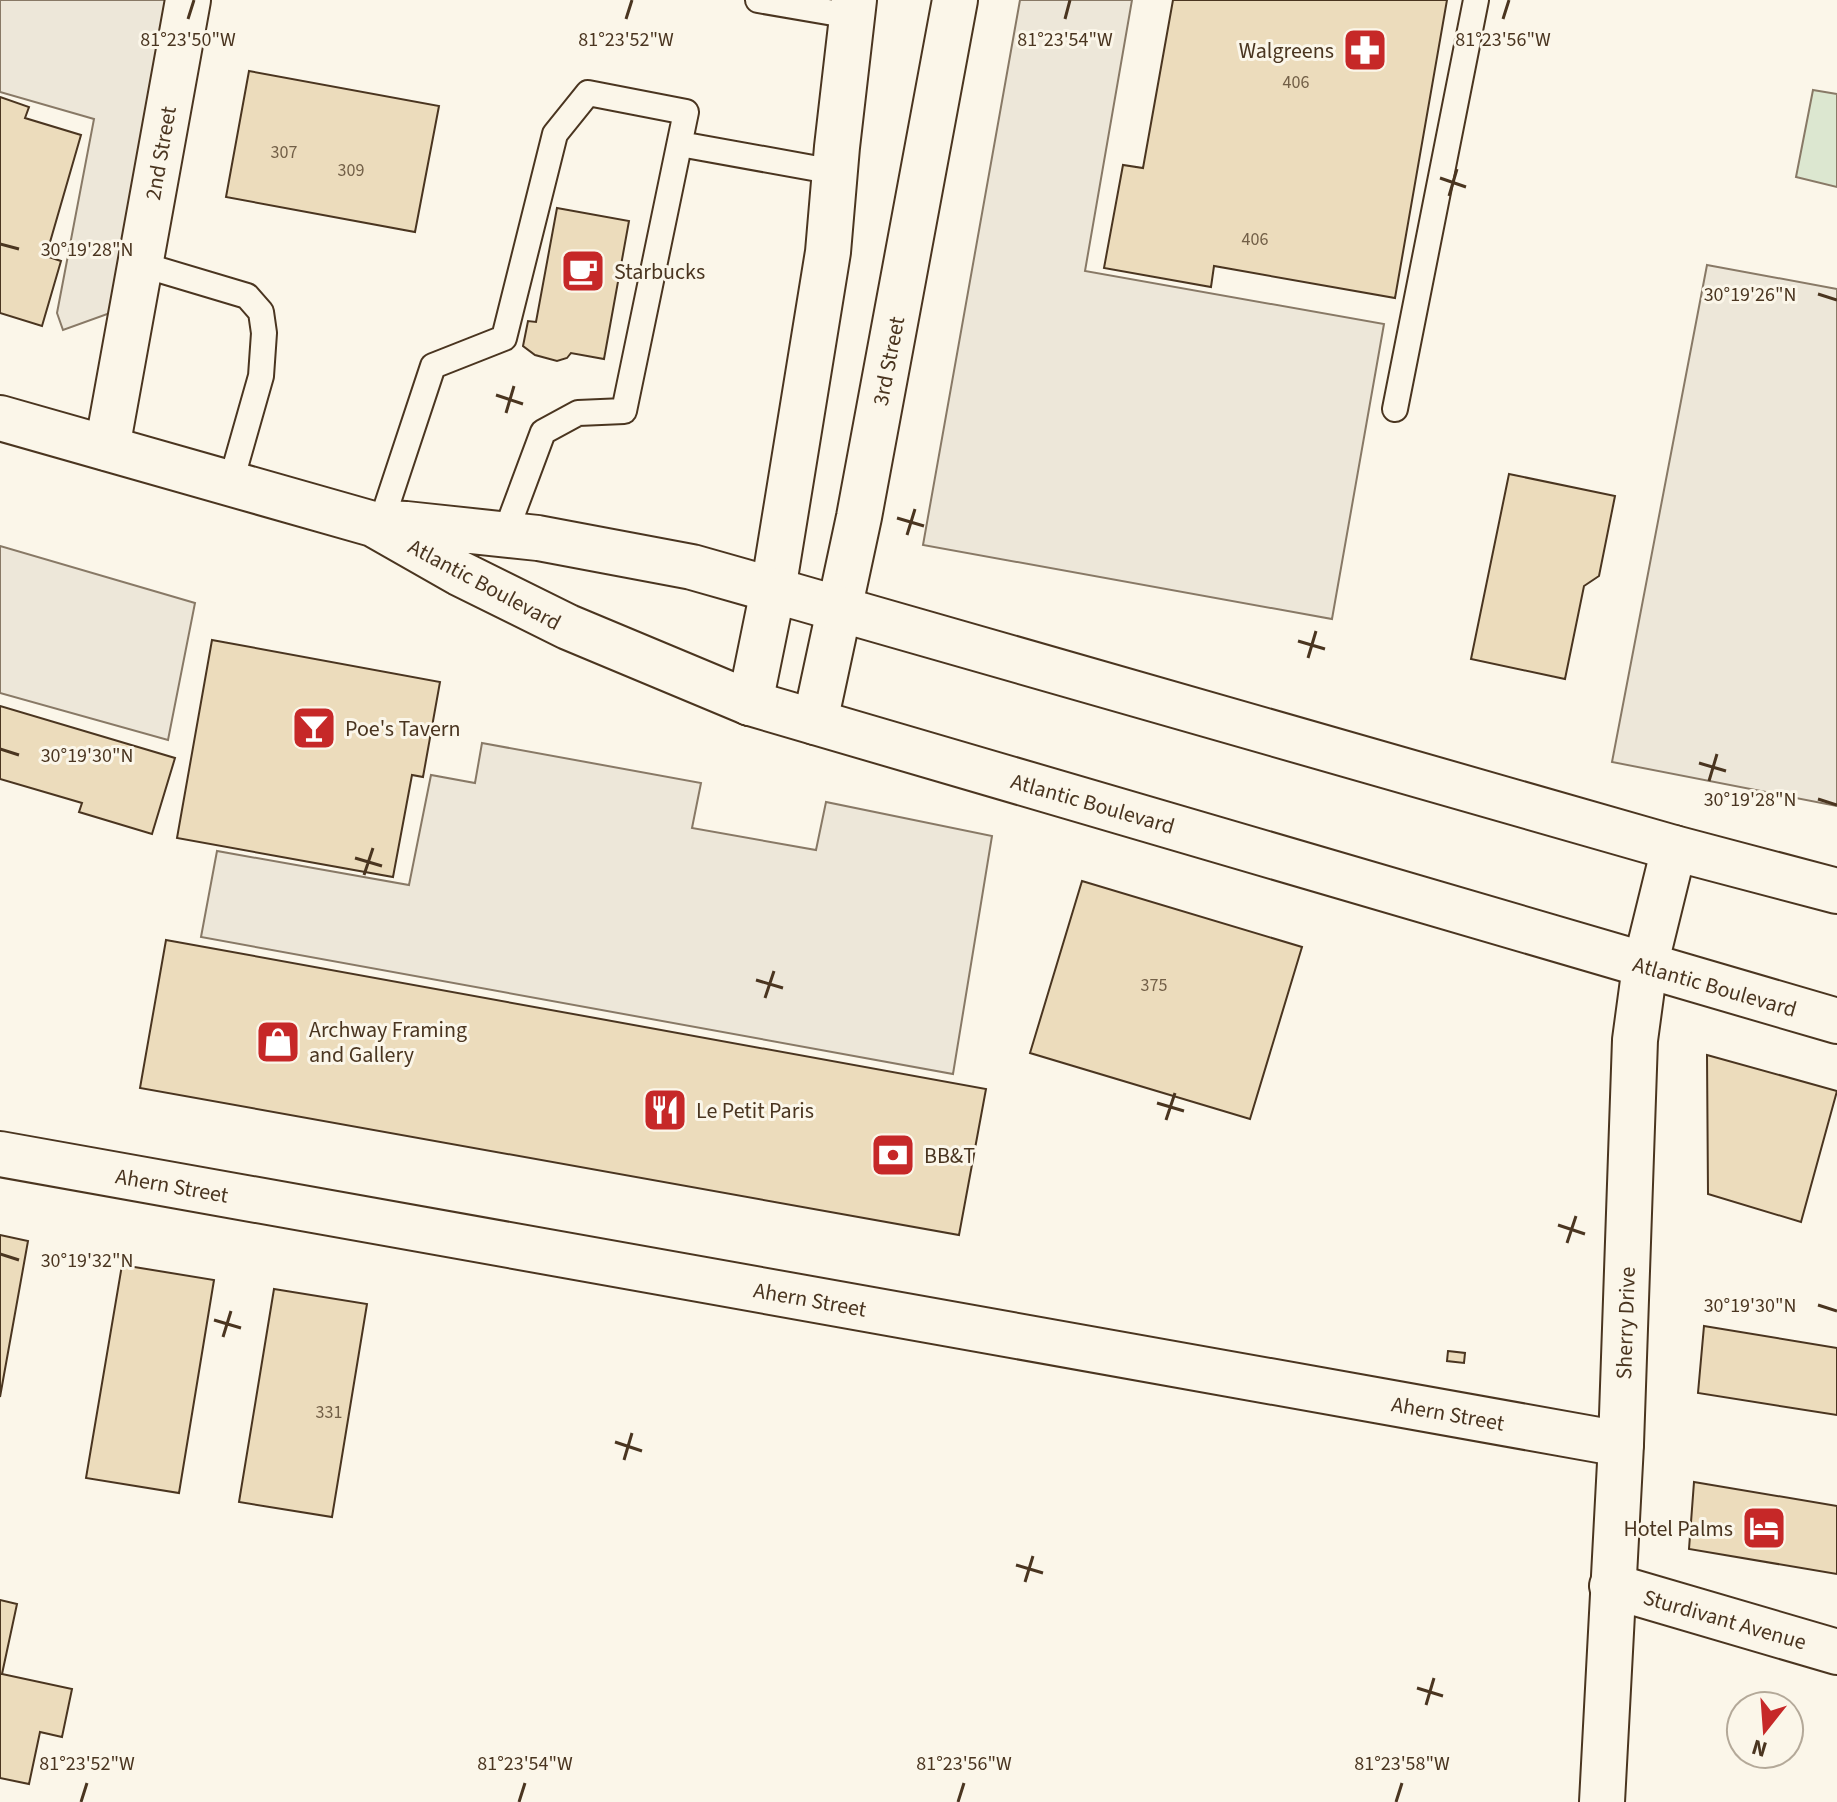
<svg xmlns="http://www.w3.org/2000/svg" width="1837" height="1802" viewBox="0 0 1837 1802" font-family="'Source Sans 3',sans-serif">
<style>
.green{fill:#dce7d0;stroke:#887966;stroke-width:2}
.parking{fill:#ede7d9;stroke:#887966;stroke-width:2}
.building{fill:#ecdcbc;stroke:#4a3520;stroke-width:2}
.lines{fill:none;stroke-linecap:round;stroke-linejoin:round}
.lane-casing{stroke:#4a3520;stroke-width:28}
.street-casing{stroke:#4a3520;stroke-width:48}
.secondary-casing{stroke:#4a3520;stroke-width:48}
.primary-casing{stroke:#4a3520;stroke-width:48}
.highway-casing{stroke:#4a3520;stroke-width:48}
.lane{stroke:#fbf6e9;stroke-width:24}
.street{stroke:#fbf6e9;stroke-width:44}
.secondary{stroke:#fbf6e9;stroke-width:44}
.primary{stroke:#fbf6e9;stroke-width:44}
.highway{stroke:#fbf6e9;stroke-width:44}
.ticks{fill:none;stroke:#4a3520;stroke-width:3}
.labels{text-anchor:middle;stroke-width:6;stroke-linejoin:round;paint-order:stroke}
.number-label{font-size:18px;fill:#725f47}
.poi-label{font-size:22px;fill:#4a3520;stroke:#fbf6e9;text-anchor:start}
.street-label{font-size:22px;fill:#4a3520;stroke:#fbf6e9}
.ticks-label{font-size:20px;text-anchor:middle;fill:#4a3520;stroke:#fbf6e9;stroke-width:6;stroke-linejoin:round;paint-order:stroke}
</style>
<rect width="100%" height="100%" fill="#fbf6e9"/>
<path class="green" d="M1813,90L1837,94V187L1796,177Z"/>
<path class="parking" d="M0,0H188L124,308L63,330L57,313L94,119L0,92Z
M1020,0H1132L1085,271L1384,324L1332,619L923,545Z
M1707,265L1837,289V806L1612,762Z
M0,546L195,603L168,740L0,693Z
M482,743L701,783L692,828L816,850L826,802L992,836L953,1074L201,937L217,851L409,885L431,775L475,783Z"/>
<path class="building" d="M1173,0H1447L1395,298L1214,266L1211,287L1104,268L1123,165L1143,168Z
M249,71L439,106L415,232L226,197Z
M0,97L29,107L25,118L81,135L46,256L61,261L42,326L0,313Z
M557,208L629,221L604,359L571,353L567,358L557,361L535,355L523,346L528,321L536,322Z
M1509,474L1615,496L1599,576L1584,586L1565,679L1471,659Z
M212,640L440,682L423,777L412,775L393,877L177,838Z
M0,706L175,758L152,834L79,812L82,803L0,779Z
M1082,881L1302,947L1250,1119L1030,1053Z
M166,940L986,1089L959,1235L140,1088Z
M1707,1055L1837,1091L1801,1222L1708,1194Z
M0,1235L28,1241L0,1397Z
M122,1265L214,1280L179,1493L86,1478Z
M274,1289L367,1304L332,1517L239,1502Z
M1704,1326L1837,1348V1415L1698,1393Z
M1448,1351L1465,1353L1464,1363L1447,1361Z
M1694,1482L1837,1506V1574L1689,1549Z
M0,1600L17,1604L2,1674L72,1689L62,1737L40,1732L29,1784L0,1778Z"/>
<g class="lines">
<g class="lane-casing">
<path id="lane" d="M758,0L851,16
M680,144L835,172
M140,264L247,296L261,312L264,333L261,376L230,485
M1395,409L1476,0
M381,523L433,366L504,338L555,134L588,93L686,112L624,411L578,413L543,432L505,534"/>
</g>
<g class="street-casing">
<path id="street" d="M107,448L188,0
M0,1154L1621,1444
M1612,1586L1837,1652"/>
</g>
<g class="secondary-casing">
<path id="secondary" d="M0,418L373,524L459,573L568,627L750,703
M384,523L406,524L538,538L692,567L773,590
M1602,1802L1621,1444L1635,1040L1645,966L1674,848"/>
</g>
<g class="primary-casing">
<path id="primary" d="M750,703L773,590L828,252L837,147L854,0
M815,722L859,517L955,0"/>
</g>
<g class="highway-casing">
<path id="highway" d="M773,590L1674,848L1837,891
M750,703L1837,1021"/>
</g>
<use href="#lane" class="lane"/>
<use href="#street" class="street"/>
<use href="#secondary" class="secondary"/>
<use href="#primary" class="primary"/>
<use href="#highway" class="highway"/>
</g>
<path class="ticks" d="M188,19L194,0M626,19L632,0M1065,19L1070,0M1503,19L1509,0M1440,178L1466,187M1449,196L1457,169M0,244L19,249M1818,294L1837,300M496,395L523,404M506,413L514,386M897,518L924,526M907,535L915,509M1298,641L1325,649M1308,658L1316,631M0,749L19,755M1699,763L1726,771M1709,781L1717,754M1818,799L1837,805M355,858L382,866M364,875L373,848M756,980L783,988M765,998L774,971M1157,1103L1184,1111M1166,1120L1175,1093M1558,1225L1585,1234M1567,1243L1576,1216M0,1254L19,1260M1818,1305L1837,1311M214,1320L241,1328M223,1337L231,1311M615,1442L642,1451M624,1460L632,1433M1016,1565L1043,1573M1025,1582L1033,1556M1417,1688L1443,1696M1426,1705L1434,1678M81,1802L87,1783M519,1802L525,1783M958,1802L964,1783M1396,1802L1402,1783"/>
<defs>
<g id="pharmacy-square" transform="scale(2.3)"><rect x="-9" y="-9" width="18" height="18" rx="4" fill="#c62828" stroke="#fbf6e9"/><path d="M-2-6h4v4h4v4h-4v4h-4v-4h-4v-4h4Z" fill="#fff"/></g>
<g id="cafe-square" transform="scale(2.3)"><rect x="-9" y="-9" width="18" height="18" rx="4" fill="#c62828" stroke="#fbf6e9"/><path d="M-5.5-4.5H6V0H3Q3 3.5 0 3.5H-2.5Q-5.5 3.5-5.5 0ZM3-3.2v2h1.7v-2ZM-6 4.5H4V6H-6Z" fill="#fff"/></g>
<g id="bar-square" transform="scale(2.3)"><rect x="-9" y="-9" width="18" height="18" rx="4" fill="#c62828" stroke="#fbf6e9"/><path d="M-6-5H6L.8 .8V4.5H3.5V6h-7V4.5H-.8V.8Z" fill="#fff"/></g>
<g id="shop-square" transform="scale(2.3)"><rect x="-9" y="-9" width="18" height="18" rx="4" fill="#c62828" stroke="#fbf6e9"/><path d="M-5-2.5h2.3a2.7 3.5 0 0 1 5.4 0H5L5.5 6h-11ZM-1.5-2.5h3a1.5 2.3 0 0 0-3 0Z" fill="#fff"/></g>
<g id="restaurant-square" transform="scale(2.3)"><rect x="-9" y="-9" width="18" height="18" rx="4" fill="#c62828" stroke="#fbf6e9"/><path d="M-5-6h1v4h1v-4h1v4h1v-4h1v5L-1.5 .5V6h-2V.5L-5-1ZM5-6V6H3V1.5H1.5Q1.5-4 5-6Z" fill="#fff"/></g>
<g id="bank-square" transform="scale(2.3)"><rect x="-9" y="-9" width="18" height="18" rx="4" fill="#c62828" stroke="#fbf6e9"/><path d="M-6-4H6V4H-6ZM0-2.3a2.3 2.3 0 1 0 0 4.6a2.3 2.3 0 1 0 0-4.6Z" fill="#fff"/></g>
<g id="hotel-square" transform="scale(2.3)"><rect x="-9" y="-9" width="18" height="18" rx="4" fill="#c62828" stroke="#fbf6e9"/><path d="M-6-4.5h1.5V1H6V5H4.5V3h-9V5H-6ZM-4 0a1.8 1.8 0 1 1 3.6 0ZM.5 0V-2.5h3Q6-2.5 6 0Z" fill="#fff"/></g>
</defs>
<g fill-rule="evenodd">
<use href="#pharmacy-square" x="1365" y="50"/>
<use href="#cafe-square" x="583" y="271"/>
<use href="#bar-square" x="314" y="728"/>
<use href="#shop-square" x="278" y="1042"/>
<use href="#restaurant-square" x="665" y="1110"/>
<use href="#bank-square" x="893" y="1155"/>
<use href="#hotel-square" x="1764" y="1528"/>
</g>
<g class="labels">
<g class="number-label">
<text x="1296" y="88">406</text>
<text x="284" y="158">307</text>
<text x="351" y="176">309</text>
<text x="1255" y="245">406</text>
<text x="1154" y="991">375</text>
<text x="329" y="1418">331</text>
</g>
<g class="poi-label">
<text x="1334" y="58" text-anchor="end">Walgreens</text>
<text x="614" y="279">Starbucks</text>
<text x="345" y="736">Poe's Tavern</text>
<text x="309" y="1037">Archway Framing<tspan x="309" dy="25">and Gallery</tspan></text>
<text x="696" y="1118">Le Petit Paris</text>
<text x="924" y="1163">BB&amp;T</text>
<text x="1733" y="1536" text-anchor="end">Hotel Palms</text>
</g>
<g class="street-label">
<text transform="translate(160 153) rotate(-80)" y="8">2nd Street</text>
<text transform="translate(888 361) rotate(-79)" y="8">3rd Street</text>
<text transform="translate(485 584) rotate(28)" y="8">Atlantic Boulevard</text>
<text transform="translate(1093 803) rotate(16)" y="8">Atlantic Boulevard</text>
<text transform="translate(1715 986) rotate(16)" y="8">Atlantic Boulevard</text>
<text transform="translate(172 1185) rotate(10)" y="8">Ahern Street</text>
<text transform="translate(810 1299) rotate(10)" y="8">Ahern Street</text>
<text transform="translate(1625 1323) rotate(-88)" y="8">Sherry Drive</text>
<text transform="translate(1448 1413) rotate(10)" y="8">Ahern Street</text>
<text transform="translate(1725 1619) rotate(16)" y="8">Sturdivant Avenue</text>
</g>
</g>
<g class="ticks-label">
<text x="188" y="46">81°23'50"W</text>
<text x="626" y="46">81°23'52"W</text>
<text x="1065" y="46">81°23'54"W</text>
<text x="1503" y="46">81°23'56"W</text>
<text x="87" y="256">30°19'28"N</text>
<text x="1750" y="301">30°19'26"N</text>
<text x="87" y="762">30°19'30"N</text>
<text x="1750" y="806">30°19'28"N</text>
<text x="87" y="1267">30°19'32"N</text>
<text x="1750" y="1312">30°19'30"N</text>
<text x="87" y="1770">81°23'52"W</text>
<text x="525" y="1770">81°23'54"W</text>
<text x="964" y="1770">81°23'56"W</text>
<text x="1402" y="1770">81°23'58"W</text>
</g>
<g transform="translate(1765 1730) rotate(197)"><circle r="38" fill="#fbf6e9" stroke="#b4a999" stroke-width="2"/>
<path d="M0-6L14 30L0 20L-14 30Z" fill="#c62828"/>
<text y="-12" font-size="22" font-weight="bold" text-anchor="middle" fill="#4a3520">N</text>
</g>
</svg>
